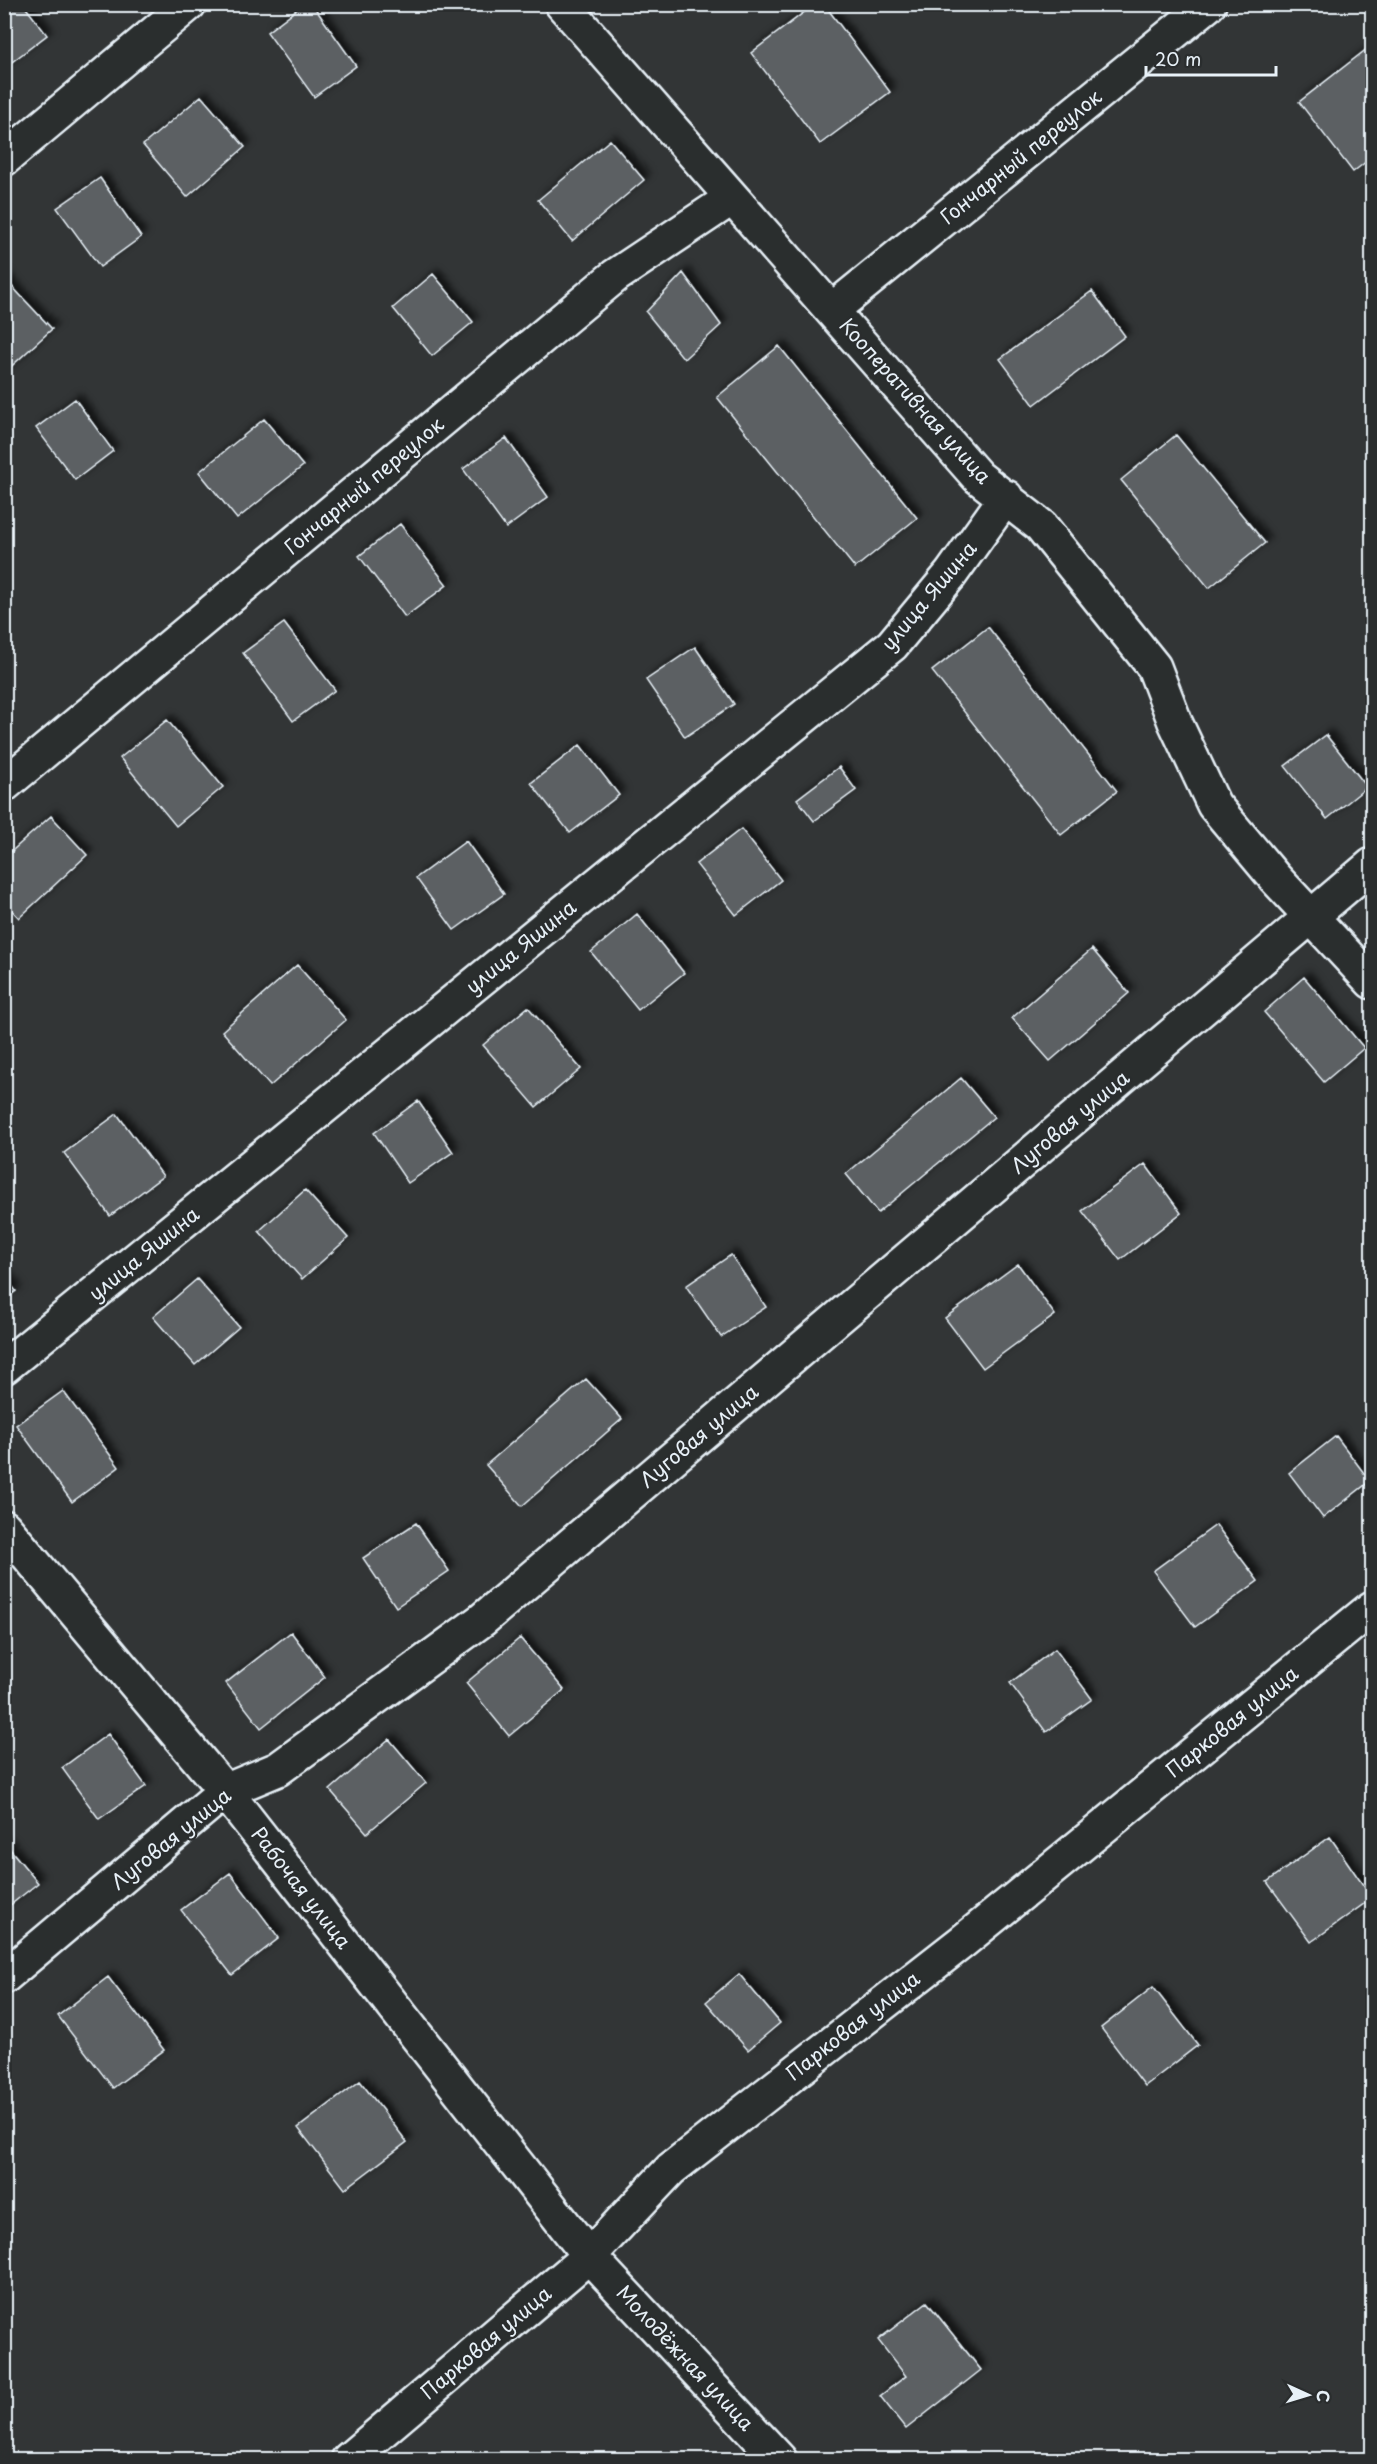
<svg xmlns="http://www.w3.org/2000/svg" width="1377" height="2464" viewBox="0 0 1377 2464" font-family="'Playpen Sans',sans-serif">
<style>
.building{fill:#5c6063;stroke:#e8f1f8;stroke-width:1.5;filter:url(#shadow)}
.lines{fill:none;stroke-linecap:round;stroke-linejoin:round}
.minor-casing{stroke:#e8f1f8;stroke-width:38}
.minor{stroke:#2a2d2e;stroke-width:33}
.labels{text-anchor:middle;stroke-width:4.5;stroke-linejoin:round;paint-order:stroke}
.street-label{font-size:20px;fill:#e8f1f8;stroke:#2a2d2e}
</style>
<defs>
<filter id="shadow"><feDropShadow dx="5.5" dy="-5.5" stdDeviation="3" flood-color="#0009"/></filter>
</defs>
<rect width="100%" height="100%" fill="#323536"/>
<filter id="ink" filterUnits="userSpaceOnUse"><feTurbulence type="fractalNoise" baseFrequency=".0167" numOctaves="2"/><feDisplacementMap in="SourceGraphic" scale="12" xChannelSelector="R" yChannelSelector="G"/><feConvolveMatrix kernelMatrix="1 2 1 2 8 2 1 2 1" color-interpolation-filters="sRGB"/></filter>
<g filter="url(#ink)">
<path class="building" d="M4,4H23L47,35L4,68Z
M304,4H312L356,66L314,97L267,32Z
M815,4H824L890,92L820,144L751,53Z
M1372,45V157L1353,172L1299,102Z
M201,96L245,147L187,197L143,145Z
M610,140L644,180L572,241L538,200Z
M100,178L141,237L100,267L57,208Z
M683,273L721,325L684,359L646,312Z
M433,274L473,322L432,356L393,308Z
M4,278L52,329L4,373Z
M1092,291L1125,336L1034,405L1000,359Z
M779,346L917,518L855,568L717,397Z
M75,399L113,451L75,480L36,428Z
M264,419L303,466L237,519L199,472Z
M1176,435L1265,543L1209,588L1121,480Z
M506,438L548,497L506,528L463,469Z
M400,524L447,585L405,617L359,556Z
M284,623L335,690L293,721L243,653Z
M988,627L1117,791L1061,835L932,671Z
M695,647L734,704L685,737L646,680Z
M167,720L223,787L176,826L120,758Z
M1326,735L1367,787L1327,819L1285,766Z
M580,745L619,795L570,833L531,783Z
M839,767L856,790L814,821L797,799Z
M51,816L87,855L19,918L4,902V858Z
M741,829L781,880L736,915L696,864Z
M466,841L504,894L454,930L416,878Z
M637,914L684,973L638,1010L591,952Z
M1092,949L1129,993L1050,1061L1012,1018Z
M297,965L346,1020L270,1086L222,1031Z
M1304,977L1364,1048L1324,1082L1264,1012Z
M528,1007L581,1069L536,1107L483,1045Z
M961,1078L994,1117L878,1213L846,1174Z
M418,1101L453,1152L408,1183L374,1133Z
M117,1114L163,1176L110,1216L64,1153Z
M1145,1164L1181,1213L1120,1260L1082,1211Z
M305,1190L348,1238L302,1279L259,1231Z
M731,1255L766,1307L721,1337L686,1286Z
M1018,1264L1055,1315L983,1368L945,1318Z
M4,1276L16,1291L4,1300Z
M197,1279L239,1327L195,1365L153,1317Z
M586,1379L622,1419L522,1506L486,1465Z
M63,1391L119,1467L72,1502L16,1425Z
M1336,1436L1370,1481L1323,1518L1289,1473Z
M416,1523L449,1571L396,1607L363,1558Z
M1216,1525L1258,1581L1195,1627L1153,1571Z
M291,1632L325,1677L261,1728L226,1683Z
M520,1638L564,1690L509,1736L466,1683Z
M1055,1649L1092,1699L1046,1732L1010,1683Z
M108,1734L146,1786L99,1819L62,1768Z
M389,1739L426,1783L367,1833L330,1790Z
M1330,1837L1372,1898L1311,1942L1267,1882Z
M4,1842L38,1883L4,1910Z
M230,1873L279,1938L232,1975L181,1910Z
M739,1974L780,2023L748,2050L706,2002Z
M108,1977L164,2050L113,2088L58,2016Z
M1153,1987L1198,2045L1145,2086L1101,2028Z
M360,2081L407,2142L345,2189L298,2128Z
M927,2302L981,2370L906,2429L880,2396L906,2376L878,2340Z"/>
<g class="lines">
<g class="minor-casing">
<path id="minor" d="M562,4L978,477L1041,526L1154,667L1175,722L1214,805L1275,878L1372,982
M4,159L189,4
M832,310L1209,4
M4,785L615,276L732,198
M4,1367L892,645L951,574L1006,497
M4,1527L225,1791L589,2256L780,2460
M4,1977L225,1791L278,1769L482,1620L1372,865
M348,2460L589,2256L671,2169L962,1942L1372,1608"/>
</g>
<use href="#minor" class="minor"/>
</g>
</g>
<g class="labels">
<g class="street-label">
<text transform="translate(1021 157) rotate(-39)" y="7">Гончарный переулок</text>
<text transform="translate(915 401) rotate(48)" y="7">Кооперативная улица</text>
<text transform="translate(364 486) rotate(-40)" y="7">Гончарный переулок</text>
<text transform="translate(929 596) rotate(-50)" y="7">улица Яшина</text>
<text transform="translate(521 947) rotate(-39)" y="7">улица Яшина</text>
<text transform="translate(1070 1122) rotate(-40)" y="7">Луговая улица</text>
<text transform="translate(144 1254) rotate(-39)" y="7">улица Яшина</text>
<text transform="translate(699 1436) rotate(-40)" y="7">Луговая улица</text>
<text transform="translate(1232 1722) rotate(-39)" y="7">Парковая улица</text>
<text transform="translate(171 1839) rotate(-39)" y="7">Луговая улица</text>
<text transform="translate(301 1888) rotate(52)" y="7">Рабочая улица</text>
<text transform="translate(853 2026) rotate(-38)" y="7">Парковая улица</text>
<text transform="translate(486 2343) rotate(-40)" y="7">Парковая улица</text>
<text transform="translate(685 2358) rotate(47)" y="7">Молодёжная улица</text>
</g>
</g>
<rect width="1377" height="2464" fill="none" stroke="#2a2d2e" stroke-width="24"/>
<rect x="12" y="12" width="1353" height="2440" fill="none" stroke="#e8f1f8" stroke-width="2" filter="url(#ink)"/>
<g transform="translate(1308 2395) rotate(94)" stroke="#2a2d2e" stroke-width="4.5" paint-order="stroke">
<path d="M0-4.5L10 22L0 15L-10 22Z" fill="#e8f1f8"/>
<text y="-9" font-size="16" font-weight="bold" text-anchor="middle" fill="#e8f1f8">С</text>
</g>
<path d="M1146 66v9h130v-9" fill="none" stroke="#e8f1f8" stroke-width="3"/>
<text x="1155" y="66" font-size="18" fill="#e8f1f8" stroke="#2a2d2e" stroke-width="4.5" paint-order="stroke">20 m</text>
</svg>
